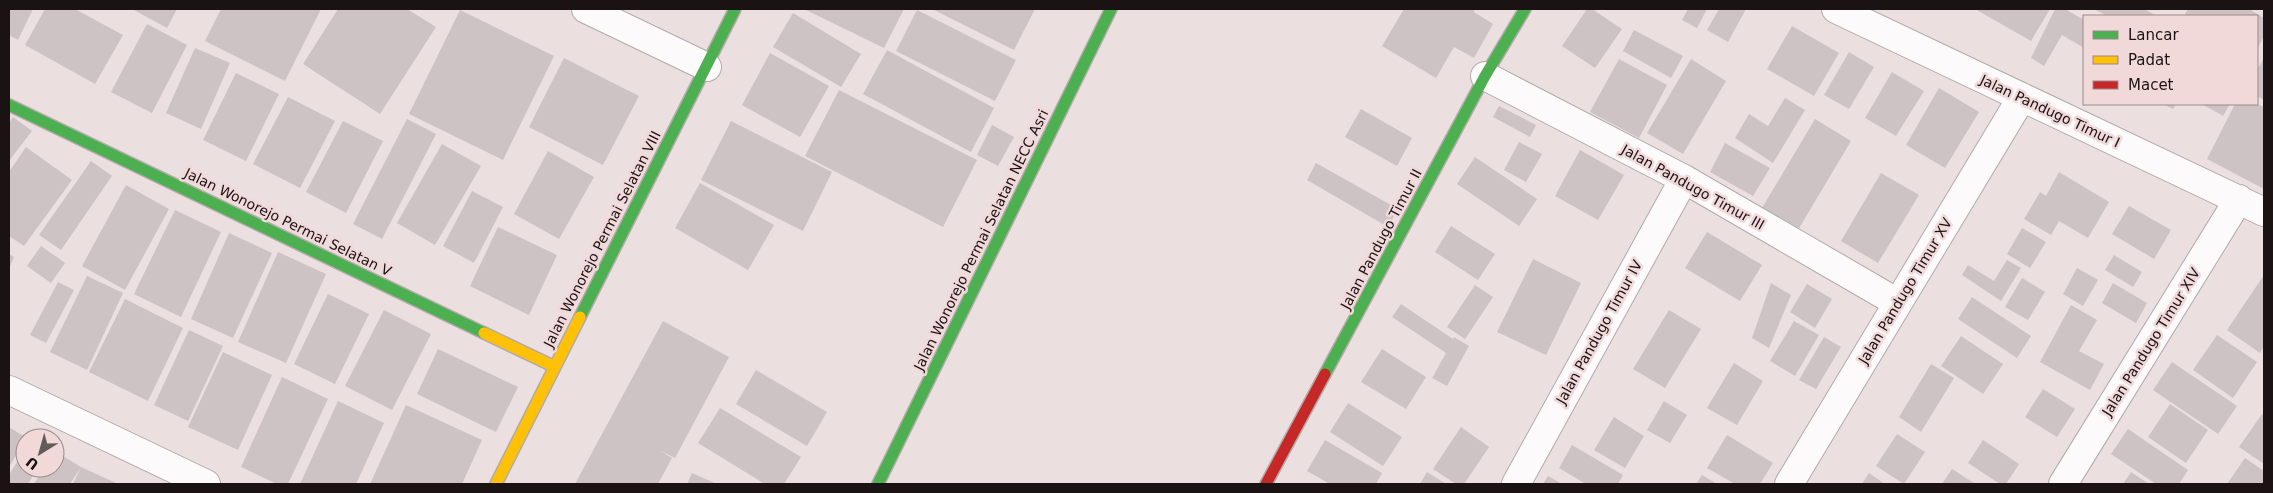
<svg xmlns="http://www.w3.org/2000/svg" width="2273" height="493" viewBox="0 0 2273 493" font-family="'DejaVu Sans',sans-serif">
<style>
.building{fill:#cdc3c4}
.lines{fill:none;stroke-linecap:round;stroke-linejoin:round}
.street-casing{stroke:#b3aaaa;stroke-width:30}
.fast-casing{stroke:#b3aaaa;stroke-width:14}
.slow-casing{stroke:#b3aaaa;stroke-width:14}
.jam-casing{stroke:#b3aaaa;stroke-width:14}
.street{stroke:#fcfafa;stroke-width:28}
.fast{stroke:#4caf50;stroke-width:11}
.slow{stroke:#ffc107;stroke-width:11}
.jam{stroke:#c62828;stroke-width:11}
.labels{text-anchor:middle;stroke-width:5;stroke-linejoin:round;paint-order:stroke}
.street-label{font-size:14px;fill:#1a1213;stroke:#f1d9da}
</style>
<rect width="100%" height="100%" fill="#ebdfdf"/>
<path class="building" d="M9,9H33L18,40L9,35Z
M45,9H75L123,35L95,84L25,45Z
M132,9H177L167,28Z
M221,9H321L285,81L205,41Z
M338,9H407L436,27L380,114L303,64Z
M804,9H904L884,48Z
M932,9H1035L1014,50Z
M1404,9H1475L1474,12L1493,24L1474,58L1454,47L1436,78L1382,46Z
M1587,9H1592L1622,29L1595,68L1562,46Z
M1688,9H1707L1697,28L1682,20Z
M1719,9H1746L1728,42L1707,30Z
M1975,9H2050L2031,41Z
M2055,9H2065L2084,20V48L2062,35L2044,66L2031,58Z
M2094,9H2144L2157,16H2107Z
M2188,9H2249L2264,18V36L2257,49V16H2184Z
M460,10L554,56L503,160L409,114Z
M917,10L1016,60L995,101L896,51Z
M793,13L861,54L841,87L773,47Z
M147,24L187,45L152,113L111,92Z
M1792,26L1839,53L1814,96L1767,69Z
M1634,30L1683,56L1671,78L1623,51Z
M195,48L230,63L201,129L166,113Z
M887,50L994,108L971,152L863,94Z
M1849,52L1874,67L1849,109L1824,95Z
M770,53L829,86L800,137L742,105Z
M564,58L639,96L603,165L529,127Z
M2264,58V100L2257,96V70Z
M1619,59L1667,85L1639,138L1590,112Z
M1691,59L1726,81L1683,154L1647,133Z
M1892,72L1924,91L1896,136L1865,118Z
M236,73L279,94L246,161L203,140Z
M1939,88L1979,112L1945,168L1906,145Z
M839,90L977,160L943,227L805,156Z
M288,97L335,121L300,188L253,164Z
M1785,98L1805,110L1773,163L1735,138L1749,114L1768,126Z
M2163,104H2176L2173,109Z
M2202,104H2230L2223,116Z
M2235,104H2257L2264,107V189L2207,159Z
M1499,106L1536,125L1530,137L1493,117Z
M1361,109L1412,138L1397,166L1345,137Z
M13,117L32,131L9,161V123Z
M407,119L436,134L382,239L353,224Z
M1815,119L1851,141L1798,230L1762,208Z
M343,121L383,141L346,213L306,192Z
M731,121L832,172L803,231L701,180Z
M992,125L1014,137L998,166L977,155Z
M1519,142L1542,154L1526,182L1504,170Z
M1725,143L1770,168L1753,196L1710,172Z
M442,144L481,166L435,245L397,223Z
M26,147L72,180L24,246L9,236V172Z
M1580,150L1624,175L1598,220L1555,196Z
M548,151L594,177L559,239L514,214Z
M1475,157L1537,199L1519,226L1457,184Z
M91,161L112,176L61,250L39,235Z
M1316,163L1398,209L1388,227L1307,180Z
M2059,172L2109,202L2088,238L2059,221L2051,235L2024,219L2040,192L2046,196Z
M1881,173L1919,195L1878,263L1841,241Z
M700,183L774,225L748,270L675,228Z
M126,185L169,209L125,290L82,266Z
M472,191L503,207L474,263L443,246Z
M2129,206L2171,230L2154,259L2112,234Z
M175,210L221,232L181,317L134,294Z
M1451,226L1495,254L1478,280L1435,252Z
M498,227L557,255L529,315L470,286Z
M2022,228L2046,242L2030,268L2007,254Z
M1707,232L1762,265L1740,301L1685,268Z
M229,233L272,253L233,338L191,319Z
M41,246L65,263L51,283L27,266Z
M278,252L326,274L286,363L238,342Z
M9,254L14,257L9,269Z
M2114,255L2142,272L2133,287L2105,270Z
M1533,259L1581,283L1546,355L1497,332Z
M2007,260L2021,268L2001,301L1962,275L1968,265L1994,281Z
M2077,268L2098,280L2083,306L2063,294Z
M2264,275V346L2260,353L2227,330Z
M87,276L123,293L87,370L50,352Z
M2022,278L2045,292L2028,320L2005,307Z
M58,282L74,290L46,343L30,335Z
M1771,283L1791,295L1769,348L1752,338Z
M2113,283L2147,303L2136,323L2102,303Z
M1807,284L1832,299L1815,328L1790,312Z
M1475,285L1493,297L1465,339L1447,327Z
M328,294L369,314L335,384L294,364Z
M1972,297L2031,336L2017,358L1958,319Z
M125,299L183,328L148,401L89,372Z
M1401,304L1453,339L1454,337L1469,346L1447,386L1432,378L1446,353L1392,317Z
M2071,305L2097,320L2079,351L2104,364L2090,390L2040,362Z
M384,310L431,334L392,410L345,386Z
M1669,310L1701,329L1665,388L1633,369Z
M663,321L729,357L675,458L659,450L672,458L658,484H575Z
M1794,321L1819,335L1795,376L1770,361Z
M189,330L223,346L188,421L154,405Z
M2217,335L2257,362L2233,398L2193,370Z
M1961,336L2003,364L1983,394L1941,366Z
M1824,337L1841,347L1816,389L1799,380Z
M438,349L518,387L496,432L417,394Z
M1382,349L1426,377L1406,409L1361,382Z
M223,352L272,375L238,450L188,427Z
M2172,362L2237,406L2218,434L2153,390Z
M1734,363L1763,381L1737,425L1707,408Z
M1931,364L1954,378L1921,432L1899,417Z
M756,370L827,412L807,446L736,404Z
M282,377L328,399L288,484H277L241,467Z
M2043,389L2075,409L2057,437L2025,417Z
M338,401L384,423L356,484H300Z
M1664,401L1687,415L1670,443L1647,430Z
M1348,403L1402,437L1383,466L1330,432Z
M2170,404L2208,430L2186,463L2148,437Z
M406,405L482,440L462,484H370Z
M720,408L801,457L784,484H765L698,443Z
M2262,414L2264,416V464L2239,447Z
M1614,417L1644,436L1625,468L1594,450Z
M9,427L25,437V441L9,467Z
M1461,427L1489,447L1464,484H1456L1433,469Z
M2128,429L2188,470L2179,484H2156L2111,454Z
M1897,434L1925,452L1904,484L1876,466Z
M1727,435L1773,463L1760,484H1735L1707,468Z
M1325,440L1382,473L1376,484H1330L1307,471Z
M1983,440L2019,464L2006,484H2000L1968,463Z
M1572,445L1623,475L1618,484H1586L1559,468Z
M25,449V468H38L28,484H9V475Z
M55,451L81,467L118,484H73L81,467L70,484H34L44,468H55Z
M2245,458L2264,471V484H2227Z
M1952,469L1974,483L1973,484H1942Z
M1427,472L1446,484H1420Z
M2131,472L2149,484H2123Z
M692,473L717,484H687Z
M1869,473L1885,484H1862Z
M1702,475L1717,484H1696Z
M1548,476L1562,484H1543Z"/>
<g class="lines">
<g class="street-casing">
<path id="street" d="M586,9L707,67
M1836,9L2264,212
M1485,76L1684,179L1898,303
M9,390L206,484
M1516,484L1684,179
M1789,484L2022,97
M2063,484L2239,199"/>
</g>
<g class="fast-casing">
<path id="fast" d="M9,105L484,333
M580,317L735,9
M1325,374L1485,76L1525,9
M878,484L1111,9"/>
</g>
<g class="slow-casing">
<path id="slow" d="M484,333L553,366
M496,484L580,317"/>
</g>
<g class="jam-casing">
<path id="jam" d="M1266,484L1325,374"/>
</g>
<use href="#street" class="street"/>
<use href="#fast" class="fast"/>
<use href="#slow" class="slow"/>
<use href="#jam" class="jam"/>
</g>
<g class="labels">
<g class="street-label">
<text transform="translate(2050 111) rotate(25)" y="5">Jalan Pandugo Timur I</text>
<text transform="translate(1693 187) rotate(29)" y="5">Jalan Pandugo Timur III</text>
<text transform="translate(288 222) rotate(26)" y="5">Jalan Wonorejo Permai Selatan V</text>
<text transform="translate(602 239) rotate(-63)" y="5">Jalan Wonorejo Permai Selatan VIII</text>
<text transform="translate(1381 239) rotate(-62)" y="5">Jalan Pandugo Timur II</text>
<text transform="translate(981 240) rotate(-64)" y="5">Jalan Wonorejo Permai Selatan NECC Asri</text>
<text transform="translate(1905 291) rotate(-59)" y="5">Jalan Pandugo Timur XV</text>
<text transform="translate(1599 332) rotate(-61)" y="5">Jalan Pandugo Timur IV</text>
<text transform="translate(2151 342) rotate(-58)" y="5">Jalan Pandugo Timur XIV</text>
</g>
</g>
<rect width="2273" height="493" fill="none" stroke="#1a1213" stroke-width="20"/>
<rect x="2083" y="15" width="175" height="90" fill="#f1d9da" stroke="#9b898a"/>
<rect x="2093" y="31" width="25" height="8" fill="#4caf50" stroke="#9b898a"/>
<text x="2128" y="40" font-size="15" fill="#1a1213">Lancar</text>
<rect x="2093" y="56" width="25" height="8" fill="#ffc107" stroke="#9b898a"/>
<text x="2128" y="65" font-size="15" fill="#1a1213">Padat</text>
<rect x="2093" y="81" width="25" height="8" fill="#c62828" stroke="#9b898a"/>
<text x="2128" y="90" font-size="15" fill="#1a1213">Macet</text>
<g transform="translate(40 453) rotate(217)"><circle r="24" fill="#f1d9da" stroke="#9b898a"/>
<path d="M0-4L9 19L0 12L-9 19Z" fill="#635a5a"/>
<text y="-8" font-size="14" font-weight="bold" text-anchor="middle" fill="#1a1213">U</text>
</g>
</svg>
